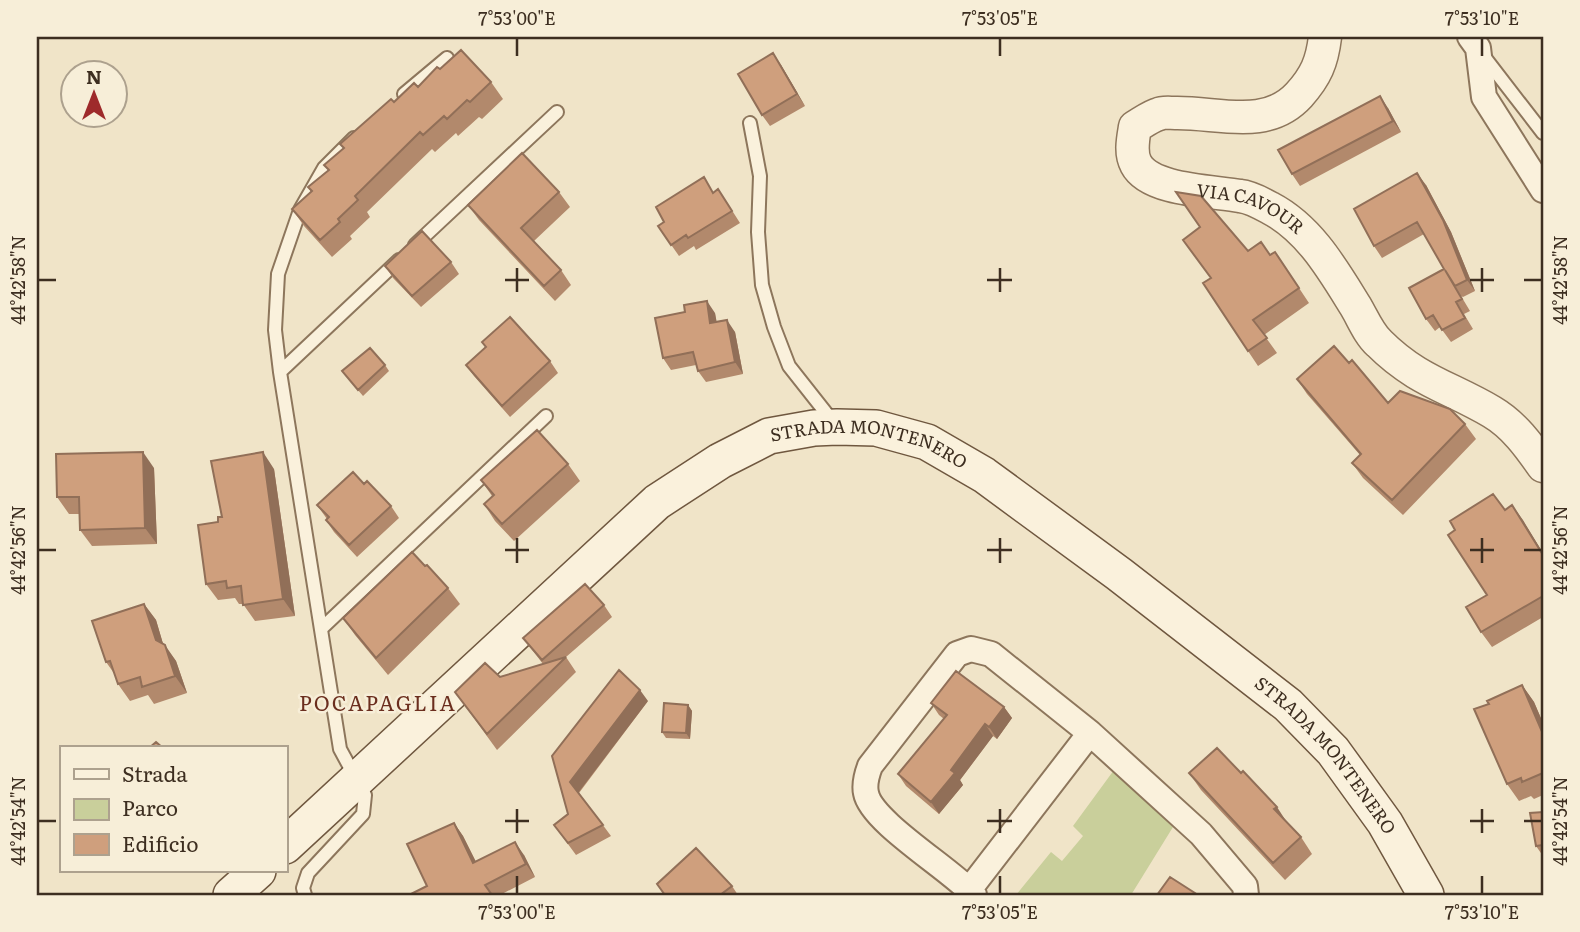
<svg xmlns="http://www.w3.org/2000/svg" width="1580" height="932" viewBox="0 0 1580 932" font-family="Literata,serif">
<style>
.green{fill:#c9cf9b}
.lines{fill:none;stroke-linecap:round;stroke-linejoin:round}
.service-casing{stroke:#8d765c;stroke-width:16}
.minor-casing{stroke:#8d765c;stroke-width:28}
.tertiary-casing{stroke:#8d765c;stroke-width:35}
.secondary-casing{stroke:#6f573f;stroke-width:38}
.service{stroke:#faf1dc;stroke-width:12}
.minor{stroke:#faf1dc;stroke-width:24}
.tertiary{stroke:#faf1dc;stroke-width:32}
.secondary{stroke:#faf1dc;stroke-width:35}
.wall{fill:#b2896c}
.shaded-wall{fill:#916f58}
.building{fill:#cf9f7d;stroke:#916f58;stroke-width:2}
.ticks{fill:none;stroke:#3d2e20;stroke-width:2.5}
.labels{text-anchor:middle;stroke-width:5;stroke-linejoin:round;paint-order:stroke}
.street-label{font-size:18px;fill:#3d2e20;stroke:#f7eed8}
.quarter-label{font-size:21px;letter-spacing:2px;fill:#6b2e1e;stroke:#f7eed8}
.neatline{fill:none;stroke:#3d2e20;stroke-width:2.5}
.ticks-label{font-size:18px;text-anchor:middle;fill:#3d2e20}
</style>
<rect width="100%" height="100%" fill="#f0e4c8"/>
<path class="green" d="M1114,770L1173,827L1131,895H1016L1051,852L1062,861L1083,836L1073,826Z"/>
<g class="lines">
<g class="service-casing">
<path id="service" d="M1482,54L1543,133
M404,94L447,58
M750,123L760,176L758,232L762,285L774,327L789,366L834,423
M415,245L557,112
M280,372L275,330L278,274L300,210L324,168L354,138
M321,629L546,416
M305,895L303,888L308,873L363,814L365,795L340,749L280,372L399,260"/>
</g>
<g class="minor-casing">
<path id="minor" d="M1470,37L1478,48L1484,97L1543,190
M969,890L1090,733L1201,834L1245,886L1246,895
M974,895C952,870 871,822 866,793C864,784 867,774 870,766L957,654L971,649L991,654L1090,733"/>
</g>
<g class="tertiary-casing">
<g id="tertiary">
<path id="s1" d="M1325,37C1322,62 1316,76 1299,95C1266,131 1218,112 1175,113C1170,113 1163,112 1159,114C1151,116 1142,123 1135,127C1133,139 1130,153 1136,164C1150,191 1214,191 1240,196C1250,197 1261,203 1270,208C1310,229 1333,270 1356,307C1363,319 1369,334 1379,343C1417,381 1450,387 1492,412C1514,425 1529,446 1543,466"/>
</g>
</g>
<g class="secondary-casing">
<g id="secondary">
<path id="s2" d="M285,846L657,502L720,461L769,436L814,428L837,427L876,428L927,442L984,475L1119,574L1288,705L1333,751L1385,823L1426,895"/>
<path d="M231,895L258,871"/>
</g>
</g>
<use href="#service" class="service"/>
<use href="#minor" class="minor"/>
<use href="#tertiary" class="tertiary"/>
<use href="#secondary" class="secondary"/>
</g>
<path class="wall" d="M781,65L805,106L770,126L762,115Z
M440,69L491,82L503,99L482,119L479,117L458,136L456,133L435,152L432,149L367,212L370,217L350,236L352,239L332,257L304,226L292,209L311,192L308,187L328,170L324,165L344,149L340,144L394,102L418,87Z
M1388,108L1401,132L1300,186L1292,174Z
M1426,185L1451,232L1475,291L1463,297L1461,296L1470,311L1464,314L1473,329L1451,342L1440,327L1435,331L1426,319L1444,269L1424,234L1382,258L1374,246Z
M559,192L570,207L534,241L561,270L571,285L555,301L479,220L468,205Z
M714,192L726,201L740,223L696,250L694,246L679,256L658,226Z
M1183,240L1270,255L1275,252L1309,303L1264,335L1277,353L1258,366L1248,351L1211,278Z
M451,262L459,274L421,307L393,278L385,266Z
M715,313L716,322L735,332L743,374L706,382L698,371L696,365L671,370L663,358Z
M482,342L550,361L558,373L510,417L474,376L466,365L485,347Z
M1349,363L1388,403L1465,424L1476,439L1403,515L1363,478L1352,463L1360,455L1307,394L1297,379Z
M385,365L389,371L363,396L342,371Z
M568,464L580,481L514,541L495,521L484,504L492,496L481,480Z
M154,468L157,544L92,546L80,530V514H69L57,497Z
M274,469L295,616L255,621L243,604H239L235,598L218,600L206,584L218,522L222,517Z
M364,484L391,506L399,518L357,557L334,532L326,520L327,519L317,505Z
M1512,505L1543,553V617L1492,647L1481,632L1487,595L1505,510Z
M425,566L448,588L460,604L388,675L355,635L343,618Z
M144,604L156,620L163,644L176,661L187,693L154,704L148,695L130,701L118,684L116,676L106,662Z
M604,605L612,617L566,657L576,672L497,750L455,692L543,664L523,638Z
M1522,685L1534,702L1543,723V795L1534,799L1531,796L1519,801L1507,784L1489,704Z
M648,701L579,793L611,836L576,855L554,825L568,814L552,756Z
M931,703L1004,707L1012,718L997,739L993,736L960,780L963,785L939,814L906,786L898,774L944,719L939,715Z
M688,705L692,711L690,739L666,738L662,732Z
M1189,773L1301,837L1312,854L1285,880L1201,790Z
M1543,812V856L1536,846Z
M454,823L463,836L476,862L524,855L535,877L500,895H409L427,886Z
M657,884L732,886L738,895H664Z"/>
<path class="shaded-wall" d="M773,53L781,65L805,106L797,94Z
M1380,96L1388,108L1401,132L1393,121Z
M1417,173L1426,185L1451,232L1475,291L1467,280Z
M707,301L715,313L719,334L710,323Z
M727,320L735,332L743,374L735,362Z
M143,452L154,468L157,544L145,528Z
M263,452L274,469L295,616L283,599Z
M1512,505L1523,520L1543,553V555Z
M144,604L156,620L167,657L156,640Z
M165,645L176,661L187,693L175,676Z
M1522,685L1534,702L1543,723V734Z
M640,690L648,701L578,793L570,782Z
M688,705L692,711L690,739L686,733Z
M1004,707L1012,718L997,739L989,727Z
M985,724L993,736L960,780L963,785L939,814L931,802L951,770Z
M1277,807L1288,824L1274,809Z
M454,823L463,836L483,876L473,863Z
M515,842L524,855L535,877L526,864Z"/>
<path class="building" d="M461,50L491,82L470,102L467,100L447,119L444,116L423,135L420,132L355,196L358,200L338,219L340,222L320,240L292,209L312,191L308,187L329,170L324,165L344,148L340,144L391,99L394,102L414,83L418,87L437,67L440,69Z
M773,53L797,94L762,115L738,74Z
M1380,96L1393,121L1292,174L1278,150Z
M522,153L559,192L521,228L561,270L544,286L468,205Z
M1417,173L1443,220L1467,280L1455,286L1445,270L1462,299L1456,302L1465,318L1442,330L1433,315L1426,319L1409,288L1444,269L1417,222L1374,246L1354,209Z
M704,177L713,193L718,189L732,211L688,238L686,235L671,245L658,226L664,222L656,207Z
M1176,192L1201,196L1248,251L1261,242L1270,255L1275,252L1299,288L1253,320L1267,338L1248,351L1203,283L1211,278L1183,240L1200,227Z
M422,231L451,262L412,296L385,266Z
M707,301L710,323L727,320L735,362L698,371L693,352L663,358L655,318L685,312L684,305Z
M510,317L550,361L502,406L466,365L486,347L482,342Z
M1334,346L1349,363L1352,360L1388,403L1400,391L1450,409L1465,424L1392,500L1352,463L1361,454L1297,379Z
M370,348L385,365L358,390L342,371Z
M537,430L568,464L502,524L484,504L494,495L481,480Z
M143,452L145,528L80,530L79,497H57L56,454Z
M263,452L283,599L243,605L241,586L227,588L226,581L206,584L198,525L218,522V517H222L211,461Z
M353,472L364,484L367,481L391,506L349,545L326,520L329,517L317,505Z
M1493,494L1505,510L1512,505L1543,555V596L1481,632L1466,607L1487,595L1448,535L1455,530L1450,521Z
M412,552L425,566L427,565L448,588L376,658L343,618Z
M585,584L604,605L542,660L523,638Z
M144,604L156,640L165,645L175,676L142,687L140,677L118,684L110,661L106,662L92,621Z
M566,657L487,734L455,692L485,663L500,677Z
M619,670L640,690L570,782L603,825L568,843L554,825L568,814L552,756Z
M956,671L1004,707L989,727L985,724L951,770L955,773L931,802L898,774L947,715L931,703Z
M1522,685L1543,734V773L1522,782L1521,778L1507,784L1474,709L1489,704L1487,701Z
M664,703L688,705L686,733L662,732Z
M156,742L163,748H149Z
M1217,748L1241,773L1243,771L1277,807L1274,809L1301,837L1273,863L1189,773Z
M1543,812V845L1536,846L1530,813Z
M454,823L473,863L515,842L526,864L485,885L492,895H409L427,886L407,844Z
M696,848L732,886L720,895H665L657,884Z
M1170,877L1198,895H1157Z"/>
<path class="ticks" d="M517,38V56M1000,38V56M1482,38V56M517,268V292M1000,268V292M1482,268V292M38,280H56M505,280H529M987,280H1012M1470,280H1494M1524,280H1542M517,538V563M1000,538V563M1482,538V563M38,550H56M505,550H529M987,550H1012M1470,550H1494M1524,550H1542M517,809V833M1000,809V833M1482,809V833M38,821H56M505,821H529M987,821H1012M1470,821H1494M1524,821H1542M517,876V894M1000,876V894M1482,876V894"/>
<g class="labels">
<g class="street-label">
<text dy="6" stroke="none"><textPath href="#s1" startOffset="402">VIA CAVOUR</textPath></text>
<text dy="6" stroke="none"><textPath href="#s2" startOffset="740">STRADA MONTENERO</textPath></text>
<text dy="6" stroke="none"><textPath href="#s2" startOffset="1307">STRADA MONTENERO</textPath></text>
</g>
<g class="quarter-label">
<text x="378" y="711">POCAPAGLIA</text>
</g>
</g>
<rect width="1580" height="932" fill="none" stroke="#f7eed8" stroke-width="77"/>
<rect x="60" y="746" width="228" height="126" fill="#f7eed8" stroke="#ada18e" stroke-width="2"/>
<rect x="74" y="769" width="35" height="10" fill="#faf1dc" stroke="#ada18e" stroke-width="2"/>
<text x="122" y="782" font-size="21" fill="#3d2e20">Strada</text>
<rect x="74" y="799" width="35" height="21" fill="#c9cf9b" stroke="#ada18e" stroke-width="2"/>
<text x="122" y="816" font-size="21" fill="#3d2e20">Parco</text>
<rect x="74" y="834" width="35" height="21" fill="#cf9f7d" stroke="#ada18e" stroke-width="2"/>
<text x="122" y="852" font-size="21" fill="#3d2e20">Edificio</text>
<g transform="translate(94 94)"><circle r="33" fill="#f7eed8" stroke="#ada18e" stroke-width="2"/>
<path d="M0-5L12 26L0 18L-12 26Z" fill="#9e2a2b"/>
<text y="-10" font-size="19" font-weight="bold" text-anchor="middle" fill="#3d2e20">N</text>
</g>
<rect x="38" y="38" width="1504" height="856" class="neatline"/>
<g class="ticks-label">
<text x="517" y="25">7°53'00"E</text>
<text x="1000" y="25">7°53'05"E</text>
<text x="1482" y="25">7°53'10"E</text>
<text transform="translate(19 280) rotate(-90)" y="6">44°42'58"N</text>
<text transform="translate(1561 280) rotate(-90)" y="6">44°42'58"N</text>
<text transform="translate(19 550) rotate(-90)" y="6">44°42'56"N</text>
<text transform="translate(1561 550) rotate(-90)" y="6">44°42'56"N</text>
<text transform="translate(19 821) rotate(-90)" y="6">44°42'54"N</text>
<text transform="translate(1561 821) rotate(-90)" y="6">44°42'54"N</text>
<text x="517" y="919">7°53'00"E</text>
<text x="1000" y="919">7°53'05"E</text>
<text x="1482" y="919">7°53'10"E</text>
</g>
</svg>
